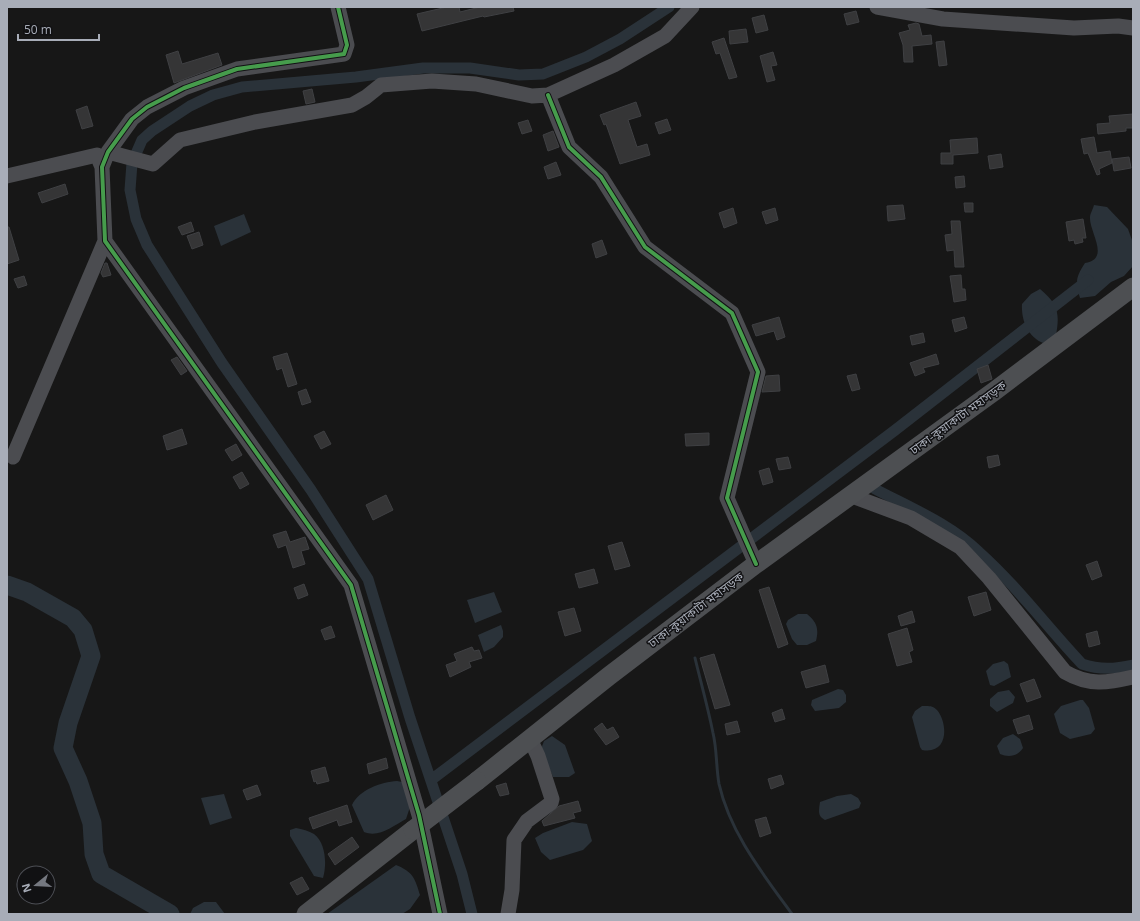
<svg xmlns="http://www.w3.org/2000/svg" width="1140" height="921" viewBox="0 0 1140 921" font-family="'Open Sans','Noto Sans Bengali',sans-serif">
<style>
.water{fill:#2a3239}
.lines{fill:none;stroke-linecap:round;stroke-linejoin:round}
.stream{stroke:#2a3239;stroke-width:3}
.canal{stroke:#2a3239;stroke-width:11}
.river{stroke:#2a3239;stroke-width:19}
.building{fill:#353536;stroke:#3f4043}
.minor{stroke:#4b4c50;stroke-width:15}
.major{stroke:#4d4f52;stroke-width:19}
.major-bridge{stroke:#4d4f52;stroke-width:19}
.cycleway-casing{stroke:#111113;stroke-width:6}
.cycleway{stroke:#469c4c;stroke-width:4}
.labels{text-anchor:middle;stroke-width:3;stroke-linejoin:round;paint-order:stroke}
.street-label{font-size:12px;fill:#a8adb8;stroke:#111113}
</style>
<rect width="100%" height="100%" fill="#171717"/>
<path class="water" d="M1094,205L1107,207L1128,229L1133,243V266L1124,276L1111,282L1095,296L1080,298C1075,281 1076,277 1085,263C1111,259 1089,232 1090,217C1090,214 1093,209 1094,205Z
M244,214L251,232L221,246L214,226Z
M1040,289C1058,304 1060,313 1056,335L1043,343C1028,337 1021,320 1022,304L1031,294Z
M494,592L502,612L475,623L467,600Z
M798,614H807C817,622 819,629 816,641L807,645H797L792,639L786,624L788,620Z
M501,625L503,631V637L494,647L484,652L478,635Z
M1004,661L1008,664L1011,677L994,686L990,685L986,671L993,664Z
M838,689L843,690L846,695V702L839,708L815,711L811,705L812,700Z
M1009,690L1015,697L1013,703L997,712L990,706V699L998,692Z
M1080,700H1083L1089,708L1095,729L1091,734L1070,739L1060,733L1054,714L1061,706Z
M922,706C927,706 933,705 937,710C948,723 949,755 922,750L920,747L912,717L915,711Z
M1013,734L1020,739L1023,748C1018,756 1009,758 1000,754L997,746L1003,738Z
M552,736L565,745L575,773L569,777H553L541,749L544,741Z
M397,781L402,782L410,807L406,819C393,826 379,838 364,832L352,805C359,790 381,782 397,781Z
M224,794L232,818L210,825L201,798Z
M851,794L858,798L861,803L859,808L825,820C817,816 819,810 820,802L837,796Z
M572,822L587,824L592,841L583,850L550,860L541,852L535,838L543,833Z
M296,828C302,829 309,831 314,834C326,843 327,865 323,878L314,876L290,836V830Z
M396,865C413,872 415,878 420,895L410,909L402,914H327Z
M204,902H216L225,914H190L193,908Z"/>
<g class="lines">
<path class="stream" d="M695,658C701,683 708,708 713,733C717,749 716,767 719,784C730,833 763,874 792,914"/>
<path class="canal" d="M875,489C911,508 950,524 979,552C1017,586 1047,627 1082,664C1100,670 1115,669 1133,665
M431,780L894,431L1088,280
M472,914L462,874L410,718L368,579L311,490L222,363L147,245L136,219L130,190L132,163L142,140L152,131L190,106L213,95L242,87L356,77L423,68H470L519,75L543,74L586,57L620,39L669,7"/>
<path class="river" d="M7,585L27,592L73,618L83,630L91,656L68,723L63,748L78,781L92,823L94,854L101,874L170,914"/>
</g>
<path class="building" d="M447,7H459L460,12L480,7H513L514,11L484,17L483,16L422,31L417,14Z
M856,11L859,22L847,25L844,14Z
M764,15L768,30L756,33L752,18Z
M916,23L919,24L922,36L931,35L932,44L912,46L913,62H904L903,45L899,33L910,30L908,25Z
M746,29L748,42L730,44L729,31Z
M724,38L737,77L729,79L720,53L716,54L712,42Z
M944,41L947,65L939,66L936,42Z
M178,51L182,64L218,53L222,65L174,83L166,55Z
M773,52L777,65L771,66L775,80L767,82L760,56Z
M312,89L315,102L306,104L303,91Z
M636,102L641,116L628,120L637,147L647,144L650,155L620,164L606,124L604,125L600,115Z
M87,106L93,126L82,129L76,110Z
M1133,114V128H1126V131L1098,134L1097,124L1110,123L1109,116Z
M667,119L671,130L659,134L655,123Z
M528,120L532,131L522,134L518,123Z
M553,131L559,147L548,151L543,135Z
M1094,137L1097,153L1110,151L1112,163L1099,169L1100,174L1097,175L1088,153L1084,154L1081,139Z
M977,138L978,153L953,155V164H941V153H951L950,140Z
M1001,154L1003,167L990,169L988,156Z
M1129,157L1131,168L1114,171L1112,159Z
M556,162L561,175L548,179L544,167Z
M964,176L965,187L956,188L955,177Z
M65,184L68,194L42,203L38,193Z
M964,203H973V212H965Z
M903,205L905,219L888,221L887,206Z
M733,208L737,223L724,228L719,213Z
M775,208L778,220L766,224L762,212Z
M1083,219L1086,238H1082L1083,242L1075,244L1074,240L1069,241L1066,222Z
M951,221H960L964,267H955L954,250L947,251L945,235L952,234Z
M191,222L194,231L182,235L178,227Z
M7,227H9L19,260L7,264Z
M199,232L203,245L192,249L187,236Z
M602,240L607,254L596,258L592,244Z
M105,263H107L111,275L103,277L101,273Z
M961,275L962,289H965L966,300L954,302L950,276Z
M24,276L27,285L18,288L14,279Z
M779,317L785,337L777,340L774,331L756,336L752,325Z
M964,317L967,328L955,332L952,320Z
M923,333L925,342L912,345L910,336Z
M287,353L297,384L288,387L282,368L277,370L273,357Z
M936,354L939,364L923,368L925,372L915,376L910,363Z
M177,357L187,371L181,375L171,360Z
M988,365L992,379L981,383L977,369Z
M856,374L860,389L852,391L847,376Z
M779,375L780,391L762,392L766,376Z
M306,389L311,402L302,405L298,392Z
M182,429L187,444L167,450L163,436Z
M324,431L331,444L321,449L314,436Z
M709,433V445L686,446L685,434Z
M236,444L242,455L232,461L225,450Z
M998,455L1000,465L989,468L987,457Z
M788,457L791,468L779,470L776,459Z
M769,468L773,482L763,485L759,471Z
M242,472L249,484L240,489L233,477Z
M386,495L393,510L373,520L366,505Z
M286,531L290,542L305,537L309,549L301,551L305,564L293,568L286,545L278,548L273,535Z
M622,542L630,566L615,570L608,546Z
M1097,561L1102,576L1092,580L1086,565Z
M594,569L598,583L579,588L575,574Z
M304,584L308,595L298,599L294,588Z
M769,587L788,644L778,648L759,590Z
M986,592L991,610L974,616L968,597Z
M574,608L581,631L565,636L558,612Z
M912,611L915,622L901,626L898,616Z
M331,626L335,637L325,640L321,630Z
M907,628L913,650L909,652L912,662L897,666L888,634Z
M1097,631L1100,644L1089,647L1086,634Z
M472,647L474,651L479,650L482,658L469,662L471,667L450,677L446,665L457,661L454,654Z
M714,654L730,705L715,709L700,658Z
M825,665L829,682L806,688L801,672Z
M1034,679L1041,697L1027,702L1020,684Z
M782,709L785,719L775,722L772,713Z
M1029,715L1033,729L1018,734L1013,720Z
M737,721L740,732L727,735L725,724Z
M602,723L607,730L613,727L619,737L606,745L594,729Z
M386,758L388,768L369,774L367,764Z
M325,767L329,781L317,784L316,781L314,782L311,771Z
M781,775L784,784L771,789L768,779Z
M506,783L509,794L500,796L496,786Z
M257,785L261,795L247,800L243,790Z
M578,801L581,811L573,813L575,818L544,826L542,821L559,806Z
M347,805L352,822L339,826L337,820L313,829L309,818Z
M766,817L771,833L760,837L755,820Z
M352,837L359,847L335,865L328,854Z
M302,877L309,889L297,895L290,883Z"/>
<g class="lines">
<path class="minor" d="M338,7L347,45L344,54L237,69L184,88L147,107L132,119L108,152L102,167L105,241L351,585L419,815L440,914
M877,7L943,19L1074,28L1118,26L1133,28
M548,95L569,147L601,177L645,247L732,313L758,372L727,498L756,564
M108,152L153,164L180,140L255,122L352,105L366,97L381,85L432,81L476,84L532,96L548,95L614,65L665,36L692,7
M7,176L97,155L102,167
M13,457L105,241
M852,496L911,518L960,547L989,578L1065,672C1089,686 1107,683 1133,677
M508,914L512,890L514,840L527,821L551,803L552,799L538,756L530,739"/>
<path class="major" d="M477,781L609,676L756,564L996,390L1133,287
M306,914L413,830"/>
<path class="major-bridge" d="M413,830L477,781"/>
<g class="cycleway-casing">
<path id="cycleway" d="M338,7L347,45L344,54L237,69L184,88L147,107L132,119L108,152L102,167L105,241L351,585L419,815L440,914
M548,95L569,147L601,177L645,247L732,313L758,372L727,498L756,564"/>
</g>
<use href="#cycleway" class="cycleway"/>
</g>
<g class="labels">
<g class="street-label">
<text transform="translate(958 418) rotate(-36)" y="4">ঢাকা-কুয়াকাটা মহাসড়ক</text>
<text transform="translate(696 610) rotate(-37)" y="4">ঢাকা-কুয়াকাটা মহাসড়ক</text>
</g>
</g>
<rect width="1140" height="921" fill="none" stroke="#a8adb8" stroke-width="16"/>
<g transform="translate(36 885) rotate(252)"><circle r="19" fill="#111113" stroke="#4d4f55"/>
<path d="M0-3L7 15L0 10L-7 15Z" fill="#757880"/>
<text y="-6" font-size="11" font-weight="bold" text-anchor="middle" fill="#a8adb8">N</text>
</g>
<path d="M18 34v6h81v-6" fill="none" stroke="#a8adb8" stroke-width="2"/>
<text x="24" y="34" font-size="12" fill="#a8adb8" stroke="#111113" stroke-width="3" paint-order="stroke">50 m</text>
</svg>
